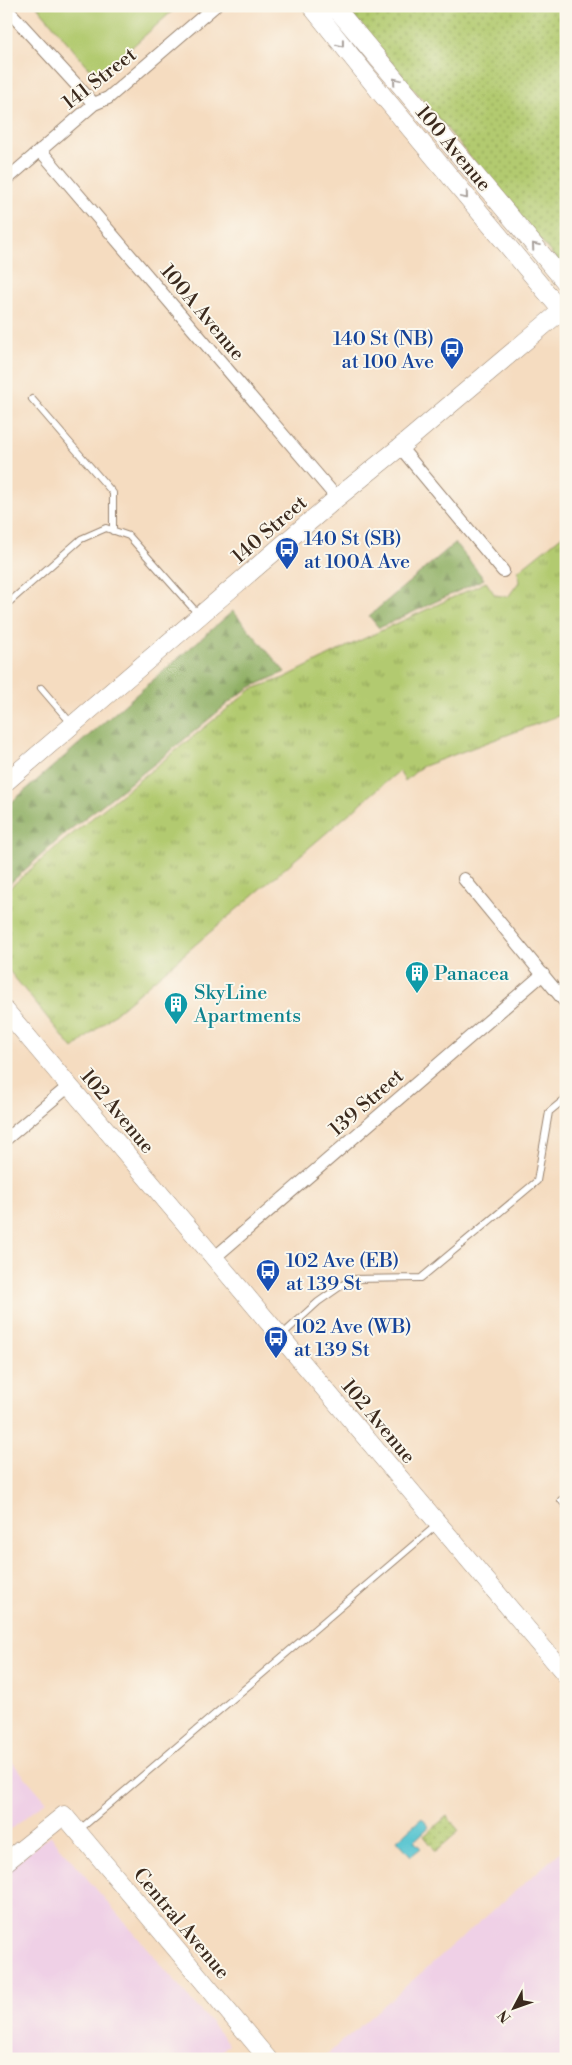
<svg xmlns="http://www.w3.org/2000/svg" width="572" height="2065" viewBox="0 0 572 2065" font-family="'Libre Bodoni',serif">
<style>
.built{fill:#efd0e6}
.grass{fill:url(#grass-tufts);stroke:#767a46}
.forest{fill:url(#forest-firs);stroke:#646c40}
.park{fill:url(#park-dots);stroke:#767a46}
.pitch{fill:#b2ca6f;stroke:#767a46}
.water{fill:#57c4d0;stroke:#497777}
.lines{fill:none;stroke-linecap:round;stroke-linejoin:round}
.lane-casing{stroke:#98836f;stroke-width:8}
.street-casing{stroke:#98836f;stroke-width:14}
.secondary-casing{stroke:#98836f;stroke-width:19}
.lane{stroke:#fff;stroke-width:6}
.street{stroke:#fff;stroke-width:12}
.secondary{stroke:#fff;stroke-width:18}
.oneway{stroke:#a79f9a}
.labels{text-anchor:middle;stroke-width:4;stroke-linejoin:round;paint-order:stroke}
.street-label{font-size:20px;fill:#3b2a1e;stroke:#fbf7ec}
.transit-label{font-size:20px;fill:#164399;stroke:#fbf7ec;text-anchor:start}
.culture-label{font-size:20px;fill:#0d838f;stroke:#fbf7ec;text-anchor:start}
</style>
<defs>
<pattern id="grass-tufts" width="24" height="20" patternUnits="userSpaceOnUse" patternTransform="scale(1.25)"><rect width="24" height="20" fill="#b2ca6f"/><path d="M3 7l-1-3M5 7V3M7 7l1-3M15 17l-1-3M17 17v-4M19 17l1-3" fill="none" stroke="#92a45b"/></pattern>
<pattern id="forest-firs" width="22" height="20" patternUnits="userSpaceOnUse" patternTransform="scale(1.25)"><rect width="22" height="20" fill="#8dae62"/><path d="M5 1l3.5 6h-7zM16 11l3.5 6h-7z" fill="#748e50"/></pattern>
<pattern id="park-dots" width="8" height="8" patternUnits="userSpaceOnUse" patternTransform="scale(1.25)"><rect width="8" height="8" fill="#b2ca6f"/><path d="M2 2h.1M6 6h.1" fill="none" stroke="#92a45b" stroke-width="1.8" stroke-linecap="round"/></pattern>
</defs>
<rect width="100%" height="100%" fill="#fbf7ec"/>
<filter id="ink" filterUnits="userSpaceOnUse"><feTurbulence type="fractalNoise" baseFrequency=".02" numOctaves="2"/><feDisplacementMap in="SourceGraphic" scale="10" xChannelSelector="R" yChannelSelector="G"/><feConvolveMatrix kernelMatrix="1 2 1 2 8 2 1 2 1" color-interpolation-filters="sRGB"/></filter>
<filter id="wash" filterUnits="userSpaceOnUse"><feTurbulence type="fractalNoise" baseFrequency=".0096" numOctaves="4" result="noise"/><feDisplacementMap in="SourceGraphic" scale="20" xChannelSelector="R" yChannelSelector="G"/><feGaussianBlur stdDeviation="1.12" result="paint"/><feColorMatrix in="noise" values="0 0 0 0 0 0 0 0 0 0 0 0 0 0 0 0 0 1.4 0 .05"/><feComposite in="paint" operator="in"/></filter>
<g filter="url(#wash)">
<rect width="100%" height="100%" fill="#f5dcc0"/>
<path class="built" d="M6,1755L46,1801L6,1833Z
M50,1835L229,2044L213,2059H6V1872Z
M566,1847V2059H322Z"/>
<path class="grass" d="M565,533L566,713L421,767L405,781L399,771L73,1049L6,967V891L55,848L252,689L284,678L346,647L486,582L495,595L508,597L519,582L518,571Z"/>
<path class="forest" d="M455,543L484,579L379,628L369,616Z
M233,611L285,672L249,688L237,696L157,762L67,832L6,887V807Z"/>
<path class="park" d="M344,6H566V265L556,259Z
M447,1816L459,1831L436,1851L424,1836Z"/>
<path class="pitch" d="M37,6H178L97,78Z"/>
<path class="water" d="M422,1818L429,1827L414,1841L421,1848L411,1856L397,1840Z"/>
</g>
<g filter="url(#ink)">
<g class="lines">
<g class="lane-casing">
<path id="lane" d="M32,399L113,493V531
M6,605L81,539L106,528L129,536L199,615
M41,688L71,723
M282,1335L318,1302L351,1279L421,1278L537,1181L549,1112L566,1098
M561,1500L566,1506
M79,1830L438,1524"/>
</g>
<g class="street-casing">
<path id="street" d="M6,8L94,104
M40,150L337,498
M6,180L94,104L108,98L215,6
M400,447L503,571
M464,879L566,1003
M6,1139L69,1086
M214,1258L543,974"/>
</g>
<g class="secondary-casing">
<path id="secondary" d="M311,6L384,97L566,316
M334,6L566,283
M6,782L337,498L400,447L561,311L566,309
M6,1011L566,1675
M6,1862L64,1815L268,2059"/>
</g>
<use href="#lane" class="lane"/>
<use href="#street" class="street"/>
<use href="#secondary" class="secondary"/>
</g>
<defs><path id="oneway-chevron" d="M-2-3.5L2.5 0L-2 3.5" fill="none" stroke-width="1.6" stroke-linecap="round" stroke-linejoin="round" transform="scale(1.25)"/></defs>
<g class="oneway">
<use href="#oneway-chevron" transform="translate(341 44) rotate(52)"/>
<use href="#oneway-chevron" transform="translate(396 81) rotate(-130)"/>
<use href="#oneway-chevron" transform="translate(465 196) rotate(50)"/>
<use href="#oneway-chevron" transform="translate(535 246) rotate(-130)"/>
</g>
</g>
<defs>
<g id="bus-pin" transform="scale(1.25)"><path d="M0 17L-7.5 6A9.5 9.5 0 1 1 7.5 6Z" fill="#1a4fb4" stroke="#fbf7ec"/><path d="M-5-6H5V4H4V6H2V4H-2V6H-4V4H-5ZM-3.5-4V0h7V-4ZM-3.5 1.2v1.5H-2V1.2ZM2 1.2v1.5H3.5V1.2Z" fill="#fff"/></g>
<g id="building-pin" transform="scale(1.25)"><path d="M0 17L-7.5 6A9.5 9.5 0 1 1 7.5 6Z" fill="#0f9aa8" stroke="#fbf7ec"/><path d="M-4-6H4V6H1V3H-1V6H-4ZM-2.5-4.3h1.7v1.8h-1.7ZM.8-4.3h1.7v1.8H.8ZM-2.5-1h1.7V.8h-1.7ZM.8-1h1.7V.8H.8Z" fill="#fff"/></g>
</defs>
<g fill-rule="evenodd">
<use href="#bus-pin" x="452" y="349"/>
<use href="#bus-pin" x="287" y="549"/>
<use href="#building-pin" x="417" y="973"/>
<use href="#building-pin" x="176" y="1004"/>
<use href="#bus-pin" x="268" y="1271"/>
<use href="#bus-pin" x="276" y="1338"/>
</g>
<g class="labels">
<g class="street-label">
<text transform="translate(99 78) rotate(-38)" y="7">141 Street</text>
<text transform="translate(454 148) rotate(50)" y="7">100 Avenue</text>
<text transform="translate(203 312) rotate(50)" y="7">100A Avenue</text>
<text transform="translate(269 529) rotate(-41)" y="7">140 Street</text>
<text transform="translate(366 1102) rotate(-41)" y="7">139 Street</text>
<text transform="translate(118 1111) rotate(50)" y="7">102 Avenue</text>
<text transform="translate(379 1421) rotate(50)" y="7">102 Avenue</text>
<text transform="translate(182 1923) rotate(50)" y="7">Central Avenue</text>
</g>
<g class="transit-label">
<text x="434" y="345" text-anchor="end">140 St (NB)<tspan x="434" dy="23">at 100 Ave</tspan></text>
<text x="304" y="545">140 St (SB)<tspan x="304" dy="23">at 100A Ave</tspan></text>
<text x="286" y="1267">102 Ave (EB)<tspan x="286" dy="23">at 139 St</tspan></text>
<text x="294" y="1333">102 Ave (WB)<tspan x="294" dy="23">at 139 St</tspan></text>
</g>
<g class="culture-label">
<text x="434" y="980">Panacea</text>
<text x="194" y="999">SkyLine<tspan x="194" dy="23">Apartments</tspan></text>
</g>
</g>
<rect width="572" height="2065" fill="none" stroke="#fbf7ec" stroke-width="25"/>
<g transform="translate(514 2008) rotate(229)" stroke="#fbf7ec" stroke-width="4" paint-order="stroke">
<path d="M0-4L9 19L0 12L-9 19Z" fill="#3b2a1e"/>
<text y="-8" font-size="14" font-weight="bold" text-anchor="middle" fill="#3b2a1e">N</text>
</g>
</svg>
